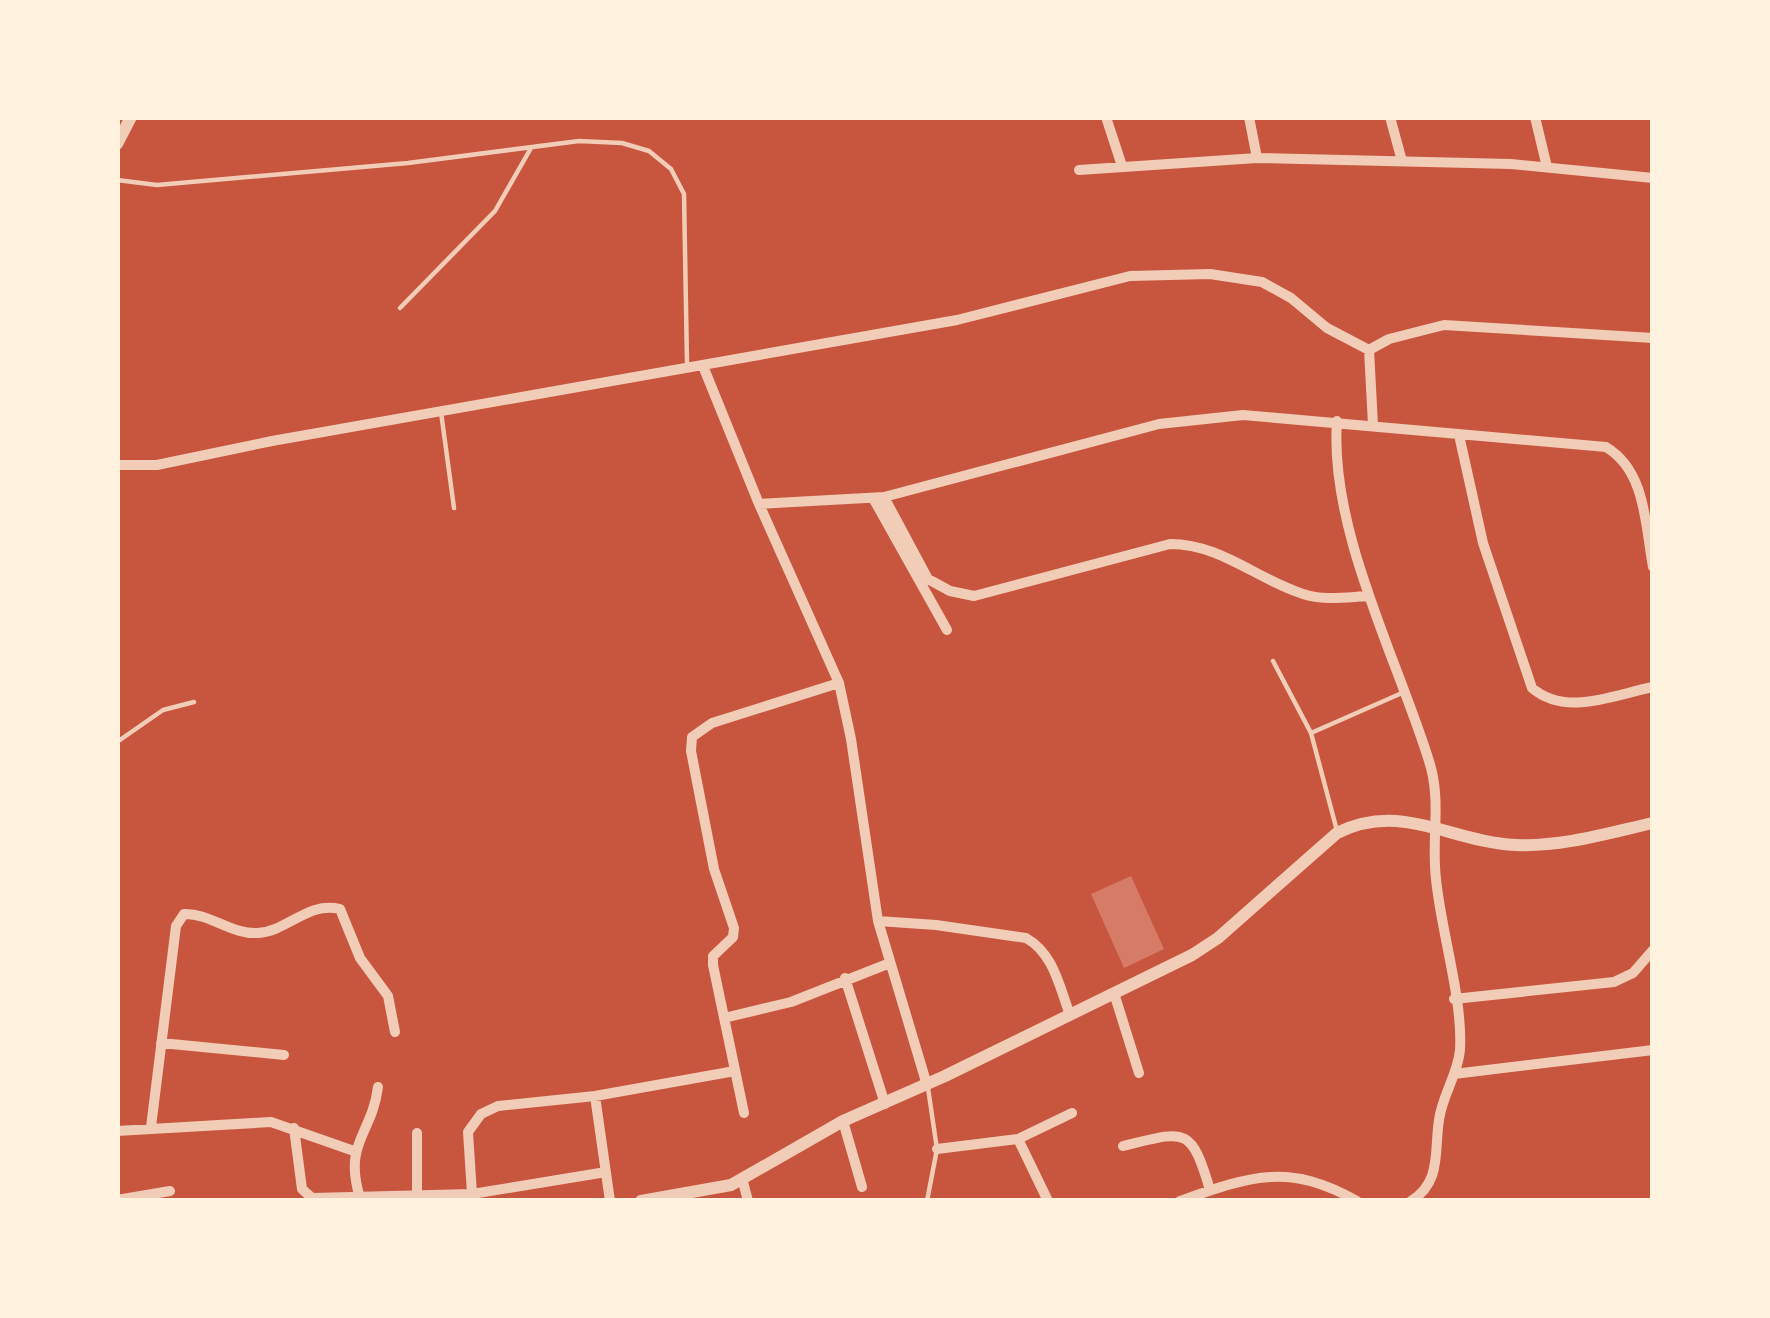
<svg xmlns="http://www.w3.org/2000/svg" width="1770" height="1318" viewBox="0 0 1770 1318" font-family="Inter,sans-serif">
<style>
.building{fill:#d67c66}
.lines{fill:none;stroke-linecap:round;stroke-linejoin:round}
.service{stroke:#f1ccb7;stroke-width:4.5}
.minor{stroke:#f1ccb7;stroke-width:10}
.tertiary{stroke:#f1ccb7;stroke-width:12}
</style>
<rect width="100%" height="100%" fill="#c8553d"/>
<path class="building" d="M1131,876L1164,949L1124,968L1091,894Z"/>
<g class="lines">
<path class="service" d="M117,180L157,185L408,163L579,141L622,143L649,151L671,169L684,194L687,363
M400,308L495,211L531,148
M441,412L454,508
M1273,661L1311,733L1336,827
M1311,733L1402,693
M117,742L163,710L194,702
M927,1201L937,1149L928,1088"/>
<path class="minor" d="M1106,117L1122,166
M1249,117L1257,158
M1390,117L1402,161
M1535,117L1547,167
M1079,170L1257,158L1511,164L1653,178
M1369,350L1373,425
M703,366L759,504L839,683L851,739L878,921L927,1085
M1337,421C1329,529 1397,658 1429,761C1442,801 1431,838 1436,879C1441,931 1463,999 1460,1050C1458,1074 1442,1096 1439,1120C1434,1151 1442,1182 1411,1201
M1459,435L1483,543L1532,688C1566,717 1613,695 1653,687
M117,465H157L272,441L957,320L1130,276L1210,274L1262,282L1291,298L1327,328L1369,350L1389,339L1444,325L1653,338
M884,497L1159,424L1243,415L1606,447C1646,471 1645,524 1653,567
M873,498L947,630
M759,504L884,497L928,579L950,591L974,596L1170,544C1221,544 1256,579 1303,594C1324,601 1347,597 1369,596
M878,921L936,925L1026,938C1053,953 1059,985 1069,1012
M845,978L885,1104
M1114,993L1139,1073
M1454,999L1614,982L1633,973L1653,950
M724,1018L791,1002L890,963
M161,1043L284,1055
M1454,1074L1653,1050
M595,1096L610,1201
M744,1113L713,965V956L733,937L734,928L714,869L691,751L692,737L712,723L839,683
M843,1121L862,1187
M151,1127L176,926L184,914C210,913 232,935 258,933C288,931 308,901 340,909L360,958L388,996L395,1032
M294,1128L302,1189L312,1198L472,1194L606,1172
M117,1131L271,1122L354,1151
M1018,1139L1072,1113
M1123,1146C1185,1131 1191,1125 1210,1190
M937,1149L1018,1139L1048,1201
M742,1178L748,1201
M472,1194L468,1132L481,1114L498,1106L595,1096L735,1071
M360,1198C343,1142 372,1135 378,1087
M117,1200L170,1191
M417,1201V1133
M1180,1201C1251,1176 1288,1162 1357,1201"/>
<path class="tertiary" d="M117,144L131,117
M641,1201L731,1185L843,1121L945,1076L1192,955L1218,938L1337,833C1402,801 1450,842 1516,845C1563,847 1608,833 1653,823"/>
</g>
<rect width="1770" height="1318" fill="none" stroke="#fff3e0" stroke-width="240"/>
</svg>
